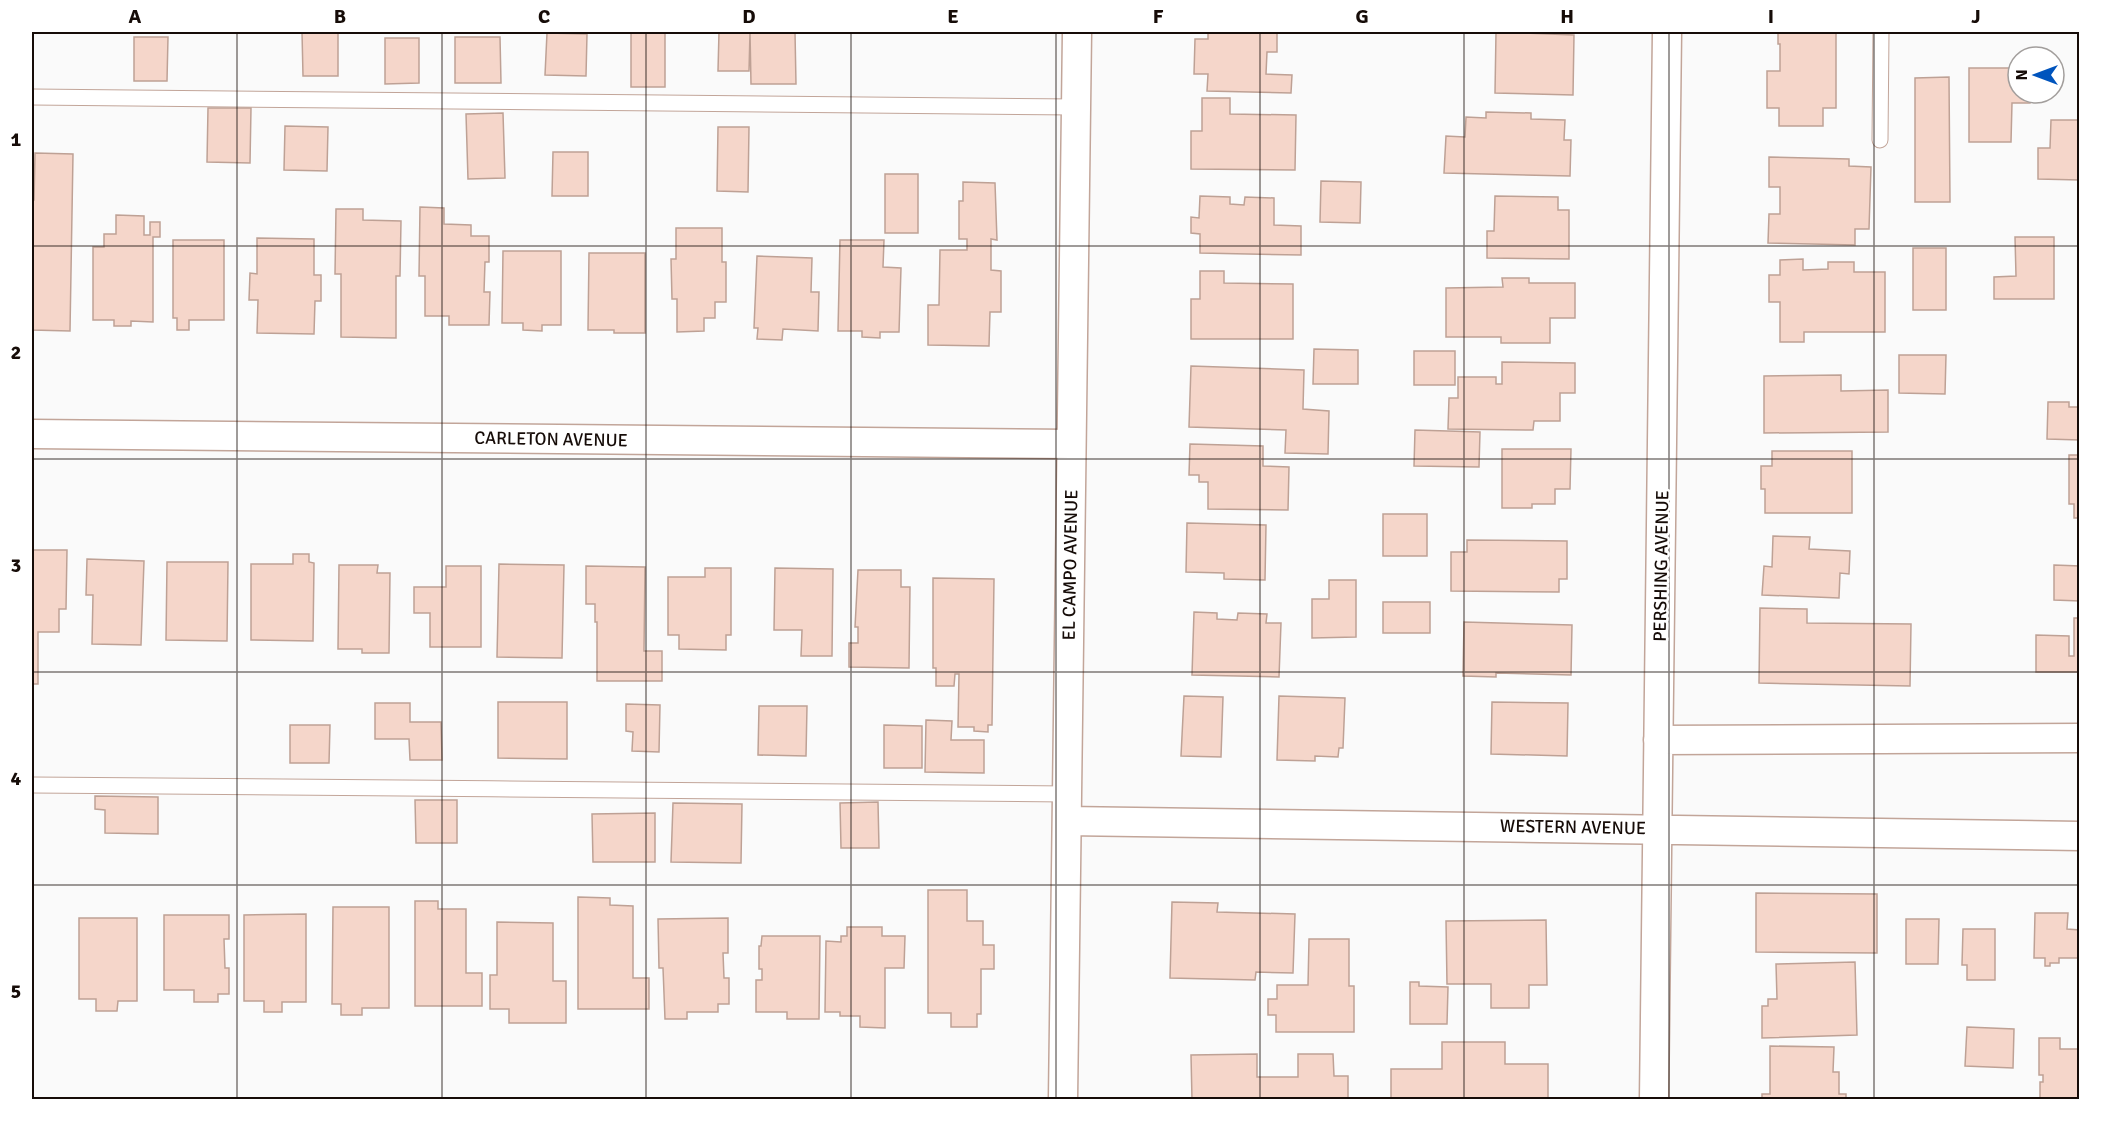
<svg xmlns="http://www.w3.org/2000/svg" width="2111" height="1131" viewBox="0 0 2111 1131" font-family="Signika,sans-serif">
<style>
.building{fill:#f5d6ca;stroke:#bea195;stroke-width:1.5}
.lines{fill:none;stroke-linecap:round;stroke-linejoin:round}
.lane-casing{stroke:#c2a599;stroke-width:17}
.street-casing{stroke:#c2a599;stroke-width:31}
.lane{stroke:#fff;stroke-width:15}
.street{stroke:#fff;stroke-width:28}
.grid{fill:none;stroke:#160c08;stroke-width:1.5;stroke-opacity:0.55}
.labels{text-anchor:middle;stroke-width:5;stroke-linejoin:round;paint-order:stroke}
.street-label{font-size:18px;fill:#160c08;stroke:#fff}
.neatline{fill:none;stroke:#160c08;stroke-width:2}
.grid-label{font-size:20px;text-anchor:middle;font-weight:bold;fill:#160c08}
</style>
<rect width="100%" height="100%" fill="#fafafa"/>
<path class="building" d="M302,32H338V76H303Z
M631,32H665V87H631Z
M719,32H750L749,71H718Z
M750,32H795L796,84H751Z
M1208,32H1277V52H1267L1266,74L1292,75L1291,93L1207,91L1208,74H1194L1195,39H1208Z
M1496,32L1574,35L1573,95L1495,93Z
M1778,32H1836V108H1823V126H1779V108H1767V71H1780V44H1778Z
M547,33L587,34L586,76L545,75Z
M134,37H168L167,81H134Z
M455,37H500L501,83H455Z
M385,38H419V83L385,84Z
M1969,68H2018V93H2030V103H2012L2011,142H1969Z
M1949,77L1950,202H1915V78Z
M1202,98H1230V114L1296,115L1295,170L1191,169V131H1202Z
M208,108H251L250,163L207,162Z
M1486,112L1531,113V119L1565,120L1564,140H1571L1570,176L1444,173L1446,136L1465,137L1466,117L1486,118Z
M503,113L505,178L468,179L466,114Z
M2051,120H2080V180L2038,179V148H2050Z
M285,126L328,127L327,171L284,170Z
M718,127H749L748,192L717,191Z
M553,152H588V196H552Z
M35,153L73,154L70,331L32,330V200H34Z
M1769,157L1849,159V166L1871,167L1869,229H1855V245L1768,243L1769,214H1780V187H1769Z
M885,174H918V233H885Z
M1321,181L1361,182L1360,223L1320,222Z
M963,182L995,183L997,240L991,239V270L1001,271V312H990L989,346L928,345V305H939L940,250H967V239H959V201H963Z
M1200,196L1230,197V204L1244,205L1245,197L1274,198V225L1301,226V255L1200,253V234L1191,233V217L1199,218Z
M1495,196L1558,197V210H1569V259L1487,258V231H1494Z
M420,207L444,208V224L471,225V236H489V262H485L484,292H490L489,325H449V316H425V276H419Z
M336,209H363V220L401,221L400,276H396V338L341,337V274H335Z
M116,215L144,216V235H150V222H160V237H153V322L131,321V326H114V320H93V247H104V234H116Z
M676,228H722V262H726V302H715V318H704V331L677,332V299H672L671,259H676Z
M2015,237H2054V299H1994V277L2016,276Z
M257,238L314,239V275H321V301H315L314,334L257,333L258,300H249L250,273L257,274Z
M173,240H224V320H189V330H177V318H173Z
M840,240H884L883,267L901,268L899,332H880V338L862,337V331H838Z
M1913,248H1946V310H1913Z
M503,251H561V325H542V331L523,330V323H502Z
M589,253H645V333H614V330H588Z
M757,256L812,258L811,292H819L818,331L783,329L782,340L757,339L758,328H754Z
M1803,259V270L1828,269V262H1854V272H1885V332H1804V342H1780V302H1769V275H1780V260Z
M1200,271H1224V283L1293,284V339H1191V299H1200Z
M1502,278H1529V283H1575V318H1550V343H1501V337H1446V288L1503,287Z
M1314,349L1358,350V384H1313Z
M1414,351H1455V385H1414Z
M1899,355H1946L1945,394L1899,393Z
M1502,362L1575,363V393H1560V421H1534L1533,430L1448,429L1449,398H1458V377H1496V384H1502Z
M1191,366L1304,370L1303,409L1329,411L1328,454L1285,453L1286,430L1189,427Z
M2078,372H2080V440L2047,439L2048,402H2069V407H2078Z
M1841,375V391L1888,390V432L1764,433V376Z
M1415,430L1480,432L1479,467L1414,466Z
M1190,444L1263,446V466L1289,467L1288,510L1208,509V482H1199V475H1189Z
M1502,449H1571L1570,489H1555V504H1532V508H1502Z
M1772,451H1852V513H1765V489H1761V466H1772Z
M2069,455H2080V518H2074V504H2069Z
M1383,514H1427V556H1383Z
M1187,523L1266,525L1265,580L1224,579V573L1186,572Z
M1773,536L1810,537L1809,549L1850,551L1849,574L1840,573L1839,598L1762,595L1764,566L1772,567Z
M1467,540L1567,541V579H1559V592L1451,591V552H1467Z
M32,550H67L66,609H59V632H38V684H32Z
M293,554H309V562L314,563L313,641L251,640V564H293Z
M87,559L144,561L141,645L92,644L93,595H86Z
M167,562H228L227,641L166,640Z
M499,564L564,565L562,658L497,657Z
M339,565H378L377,573H390L389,653H362V649H338Z
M2054,565L2080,566V601L2054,600Z
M446,566H481V647H430V613H414V587H446Z
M586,566L645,567L644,651H662V681H597V622H595V604H586Z
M705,568H731V635H726V650L679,649V635H668V577H705Z
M775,568L833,569L832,656H801L802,630H774Z
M858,570H901V587H910L909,668L849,667V643H858V627H855Z
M933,578L994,579L992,725H988V732L974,731V727H958L959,674H955L954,686H936V668H933Z
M1329,580H1356V637L1312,638V599H1329Z
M1383,602H1430V633H1383Z
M1760,608L1807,609V623L1911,624L1910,686L1759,683Z
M1194,612L1217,613V619L1237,620L1238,613L1267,614L1266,623H1281L1279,677L1192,675Z
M2074,618H2080V672H2036V635L2069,636V656H2074Z
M1464,622L1572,625L1571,675L1496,673V677L1463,676Z
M1184,696L1223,697L1221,757L1181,756Z
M1279,696L1345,698L1343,748H1339L1338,757L1315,756V761L1277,760Z
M498,702H567V759L498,758Z
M1492,702L1568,703L1567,756L1491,754Z
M375,703H410V722H441L442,760H410L409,739H375Z
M626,704L660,705L659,752L632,751L633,732L626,731Z
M759,706H807L806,756L758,755Z
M926,720L952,721L951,740H984V773L925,772Z
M290,725H330L329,763H290Z
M884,725L922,726V768H884Z
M95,796L158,797V834L105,833V810L95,809Z
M415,800H457V843H416Z
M878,802L879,848H841L840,803Z
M673,803L742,804L741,863L671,862Z
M655,813V862H593L592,814Z
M928,890H967V921H983V945H994V969H981V1014H977V1027H951V1013H928Z
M1756,893L1877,894V953L1756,952Z
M578,897L610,898V905L633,906V978H649V1009H578Z
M415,901H438V909H466V973H482V1006H415Z
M1172,902L1218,903L1217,912L1295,914L1293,973L1256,972L1255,980L1170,978Z
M333,907H389V1008H362V1015H341V1004H332Z
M2035,913H2068L2067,929L2080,930V958H2059V963H2050V966H2045V958H2034Z
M306,914V1002H282V1012H264V1001H244V915Z
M164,915H229V939H224L225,968H229V994H218V1002H194V990H164Z
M79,918H137V1001H118L117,1011H96V999H79Z
M728,918V953H723L724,978H729V1004H718V1012H687V1019H665L663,968H659L658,919Z
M1906,919H1939L1938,964H1906Z
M1546,920L1547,985H1529V1008H1491V984H1447L1446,921Z
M497,922L553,923V981H566V1023H509V1009H490V975H497Z
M847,927H882V936H905L904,968H885V1028L860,1027V1016H840V1012H825L826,941L841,942V936H847Z
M1963,929H1995V980H1967V965H1962Z
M762,936H820L819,1019H787V1012H756V980H762V969H759V946H761Z
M1309,939H1349V986H1354V1032H1276V1015H1268V999H1277V985H1308Z
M1855,962L1857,1035L1762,1038V1006H1768V999H1777L1776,964Z
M1410,982H1419V986L1448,987L1447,1024H1410Z
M1967,1027L2014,1029L2013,1068L1965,1066Z
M2039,1038H2060V1049H2080V1100H2040V1082H2043V1075H2039Z
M1442,1042H1505V1064H1548V1100H1391V1069H1442Z
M1770,1046L1834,1047L1833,1072H1839V1094H1846V1100H1762V1094H1770Z
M1257,1054V1077H1298V1054H1333L1334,1076H1348V1100H1192L1191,1055Z"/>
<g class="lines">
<g class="lane-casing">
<path id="lane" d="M32,97L1076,107
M1880,140L1881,32
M32,785C377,789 722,789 1067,794"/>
</g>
<g class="street-casing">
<path id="street" d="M32,434L1071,444
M1658,740L2080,738
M1067,821L2080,836
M1063,1100L1077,32
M1654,1100L1667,32"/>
</g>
<use href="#lane" class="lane"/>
<use href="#street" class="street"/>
</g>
<path class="grid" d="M237,32V1100M442,32V1100M646,32V1100M851,32V1100M1056,32V1100M1260,32V1100M1464,32V1100M1669,32V1100M1874,32V1100M32,246H2080M32,459H2080M32,672H2080M32,885H2080"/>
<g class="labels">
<g class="street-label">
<text transform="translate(551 439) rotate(1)" y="6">CARLETON AVENUE</text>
<text transform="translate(1070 565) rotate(-89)" y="6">EL CAMPO AVENUE</text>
<text transform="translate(1661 566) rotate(-89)" y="6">PERSHING AVENUE</text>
<text transform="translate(1573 827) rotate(1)" y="6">WESTERN AVENUE</text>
</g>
</g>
<rect width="2111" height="1131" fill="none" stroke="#ffffff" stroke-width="66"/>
<g transform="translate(2036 75) rotate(270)"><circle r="28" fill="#ffffff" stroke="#a29e9c" stroke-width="1.5"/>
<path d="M0-4.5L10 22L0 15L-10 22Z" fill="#0054bd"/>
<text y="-9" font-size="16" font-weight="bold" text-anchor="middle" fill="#160c08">N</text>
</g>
<rect x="33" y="33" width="2045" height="1065" class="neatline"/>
<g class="grid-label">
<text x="135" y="23">A</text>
<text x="340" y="23">B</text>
<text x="544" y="23">C</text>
<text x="749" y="23">D</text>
<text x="953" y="23">E</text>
<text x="1158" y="23">F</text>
<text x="1362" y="23">G</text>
<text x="1567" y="23">H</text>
<text x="1771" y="23">I</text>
<text x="1976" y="23">J</text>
<text x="16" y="146">1</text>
<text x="16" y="359">2</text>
<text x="16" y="572">3</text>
<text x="16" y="785">4</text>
<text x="16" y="998">5</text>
</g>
</svg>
